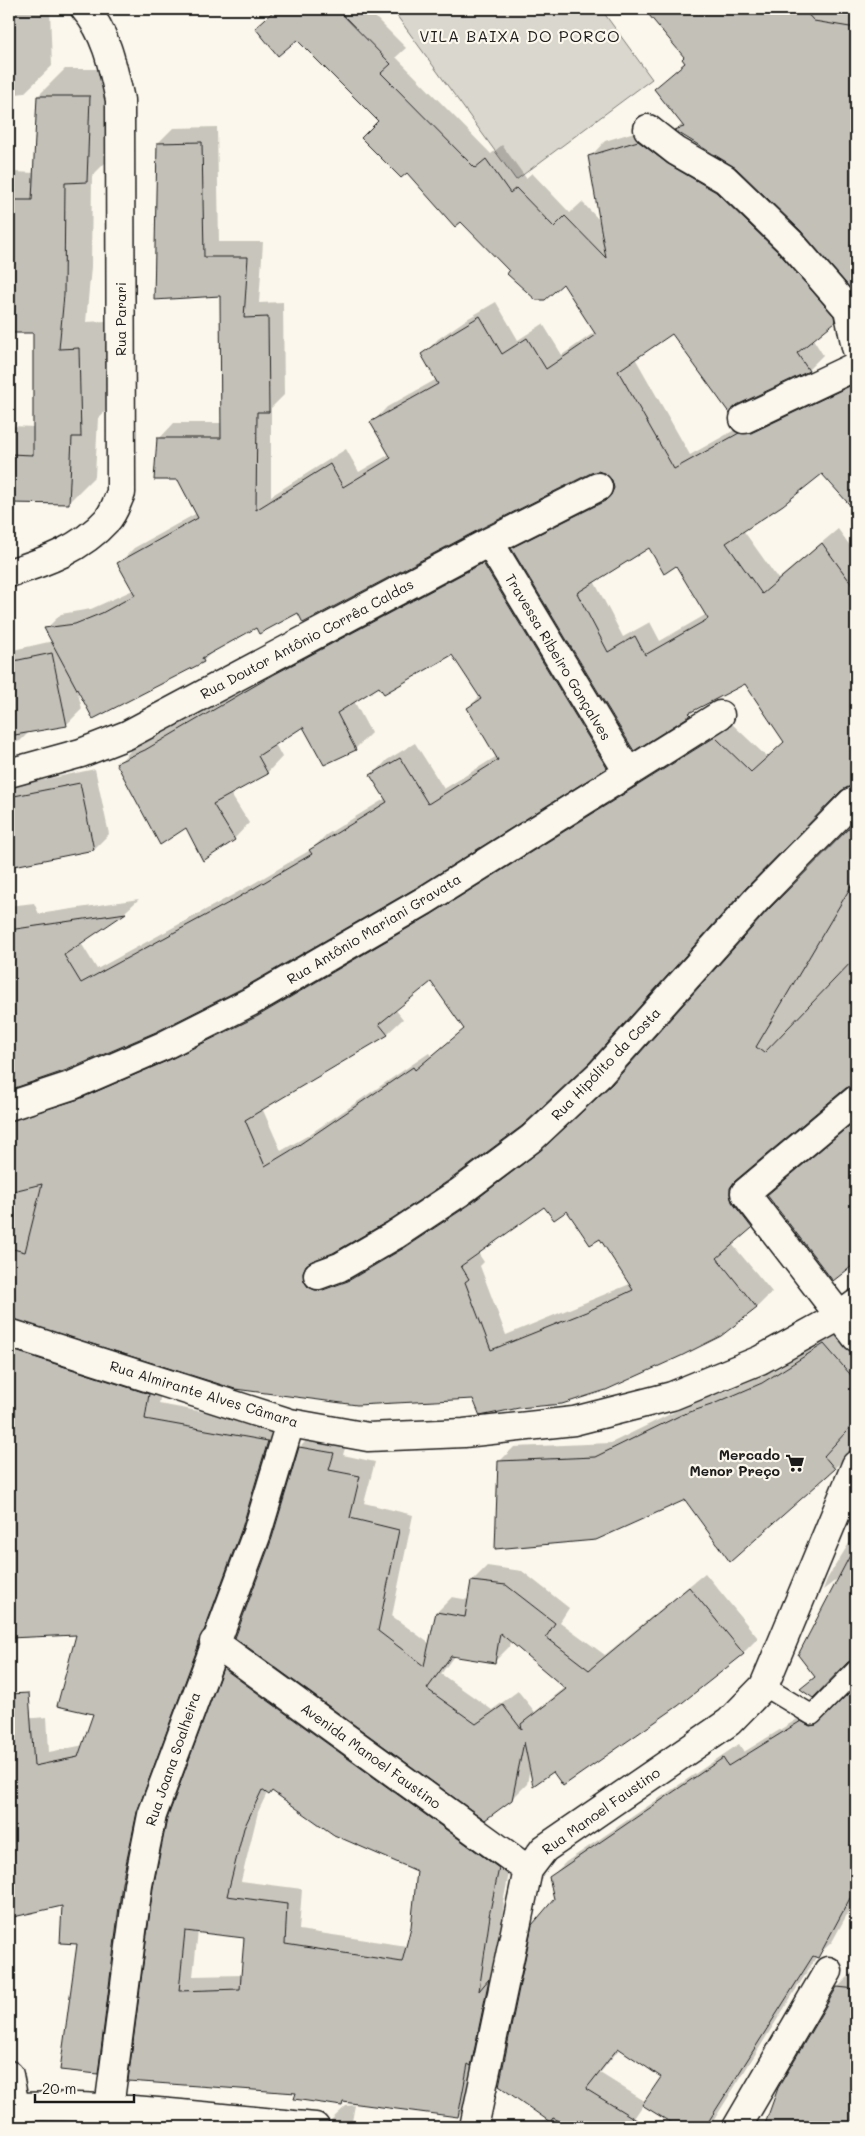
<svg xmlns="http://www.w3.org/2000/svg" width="865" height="2136" viewBox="0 0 865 2136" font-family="Mali,sans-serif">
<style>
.green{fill:#dad7ce;stroke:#7b7a75}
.shadow{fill:#0003;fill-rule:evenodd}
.building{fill:#c3c0b8;stroke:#1c1c1c;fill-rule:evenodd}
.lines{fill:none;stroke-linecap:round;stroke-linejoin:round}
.lane-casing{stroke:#1c1c1c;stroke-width:22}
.street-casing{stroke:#1c1c1c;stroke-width:31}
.lane{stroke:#fbf7ec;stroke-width:19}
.street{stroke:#fbf7ec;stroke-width:28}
.labels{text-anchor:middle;stroke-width:4.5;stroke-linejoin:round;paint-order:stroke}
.street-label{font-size:14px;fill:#1c1c1c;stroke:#fbf7ec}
.poi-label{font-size:14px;font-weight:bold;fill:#1c1c1c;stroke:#fbf7ec;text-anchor:end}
.quarter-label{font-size:16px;letter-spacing:1px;fill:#1c1c1c;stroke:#fbf7ec}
</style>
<rect width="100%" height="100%" fill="#fbf7ec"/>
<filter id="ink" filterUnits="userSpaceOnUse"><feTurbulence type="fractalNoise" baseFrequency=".02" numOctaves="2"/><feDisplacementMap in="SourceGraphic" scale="10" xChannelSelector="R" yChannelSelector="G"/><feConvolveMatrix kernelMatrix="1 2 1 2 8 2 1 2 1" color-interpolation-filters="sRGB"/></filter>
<g filter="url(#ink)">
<path class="green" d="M392,9H601L652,79L516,180Z"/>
<path class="shadow" d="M9,9H50L52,66L24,93L9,95Z
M276,9H367L406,48L396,57L491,154L502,145L526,178L532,173L570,213L582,202L601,222L590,157L605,141L654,126L850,306L813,339L823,355L808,370L740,402L730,413L672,332L635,358L690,455L756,418L856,376V504L853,507L821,472L743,530L778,579L838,529L856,554V786H848L841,790L318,1258V1265L485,1190L558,1135L617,1080L769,911L856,822V1049L850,1042L848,1044L856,1052V1084L845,1087L746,1171L744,1179L767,1212L732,1244L772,1292L757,1307L720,1335L474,1398L9,1297V906L34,903L39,914L139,899L125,912L81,943L97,969L251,885L312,849L326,835L386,798L372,776L387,760L415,743L444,789L497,756L468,708L480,696L453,654L380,685L354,701L371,733L355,749L324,764L303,725L275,744L282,757L267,773L230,793L249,823L234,839L186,826L118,764L133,748L161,735L290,660L499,548L622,751L606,767L415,887L67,1069L9,1088V1096L96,1084L730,722L767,757L785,741L745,682L696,708L690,714L634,749L513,549L528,533L614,490L613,480L608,473L599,470L591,472L298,612L256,626L215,649L203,661L93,718L77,689L82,709L67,724L30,731L20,741L9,744V651L53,641L46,629L61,614L91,609L133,590L119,563L134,548L197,513L159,439L174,423H223L222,295L155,298L158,143L173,128L217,127L219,242H263L259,303L283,302L284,395L271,408V496L346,449L359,472L390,454L372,423L387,407L437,379L423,355L438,339L467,319L496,302L518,340L543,324L562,355L595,332L563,282L511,271L380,121L297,38L257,28ZM649,546L677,564L707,614L660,641L650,622L623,637L594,581ZM431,980L465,1028L431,1056L429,1053L307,1136L281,1151L262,1108L387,1034L403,1019L395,1009ZM544,1206L568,1210L600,1237L630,1284L506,1335L480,1266L484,1262L478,1253Z
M666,9L856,10V293L803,231L736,167L676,130L683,123L656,89L685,62L686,57L655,20Z
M65,69H117L114,154L92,176L91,267L86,322L106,321L108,409L98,418L95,476L68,503L9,501V429L12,426L34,427V331H9V177L13,172L35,173L38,96Z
M95,769L109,834L94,849L9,865V787Z
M856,1119V1262L833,1279L768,1195L784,1180Z
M840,1330L856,1349V1448H854L838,1465L730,1560L685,1499L499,1462L514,1447L611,1443L697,1401L727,1391L779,1368Z
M9,1332L163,1379L159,1404L283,1426L151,1795L112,2058L97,2073L79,1942L63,1904L9,1917V1720L47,1717L49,1752L84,1745L95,1713L77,1634L9,1636Z
M315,1432L348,1438L343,1455L375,1462L364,1503L413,1515L392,1616L430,1644L437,1612L452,1597L469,1600L472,1581L487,1566L522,1571L569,1608L560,1622L605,1655L705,1573L758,1638L743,1653L677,1705L553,1770L530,1768L527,1784L512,1799L273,1538L300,1447ZM510,1641L566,1687L535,1712L518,1691L492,1710L441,1674L454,1656L494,1662L509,1647Z
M856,1532V1658H852L813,1696L802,1689L815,1676L841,1576L823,1590L827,1579Z
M239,1654L513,1853L503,1903L504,1902L494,1976L473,2101L458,2116L353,2097L130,2080L168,1820L224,1669ZM273,1790L418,1871L412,1927L407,1946L299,1930L302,1889L241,1881L258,1812L267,1793ZM198,1931L246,1937L243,1975L193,1976Z
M856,1687V1898L832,1942L817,1956L712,2123L707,2127H680L643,2105L628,2127H560L500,2085L555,1899L551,1877L566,1862L739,1744L744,1752L817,1707L826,1712L833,1711ZM620,2048L663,2077L646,2102L600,2073Z
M853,1972H856V2127H765L779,2088L838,1987Z
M355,2105L351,2127H332L330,2121L346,2106Z
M186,2121L324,2127H149Z"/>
<path class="building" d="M276,9H337L391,64L381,73L475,168L486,159L510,193L516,188L554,227L565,216L606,258L588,156L638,141L668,164L716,192L779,253L834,316L835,322L797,353L809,371L737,405L730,414L672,334L618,371L674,469L739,433H751L856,383V512L822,474L783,505L726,543L762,594L822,543L856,590V787H848L841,791L746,888L589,1063L522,1126L451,1179L387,1222L333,1253L312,1261L306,1265L303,1272L304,1281L308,1287L315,1290H323L348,1281L404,1248L469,1205L541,1150L612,1084L768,910L856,821V878L756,1047L764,1053L856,957V1085L846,1088L735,1181L730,1188V1195L732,1202L752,1228L717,1258L757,1308L721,1336L681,1356L606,1390L562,1404L519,1408L480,1416L473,1399L357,1405L235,1389L9,1318L14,1300L9,1298V1248L25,1252L42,1184L9,1192V1121L79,1099L169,1060L258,1016L432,914L715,737L751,772L784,742L745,684L689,713L691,715L634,751L511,548L605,501L611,495L614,488L612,480L606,474L598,471L591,473L482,528L303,623L298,613L259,634L256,628L202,658L204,662L93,719L44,628L75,624L102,613L135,595L117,563L198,518L178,480H154L157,438H221L220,296L154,300L157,143L202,142L204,257H248L244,318L268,317L269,412H257L256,510L330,464L343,487L391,458L370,422L438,384L421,354L450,334L480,316L502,354L527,338L546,369L596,335L563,284L545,300H536L507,274L509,271L461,222L455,227L407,173L401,178L361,138L378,121L297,40L278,56L255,28ZM649,548L664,574L676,566L708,619L645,655L635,636L608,652L577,593ZM431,982L464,1029L415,1070L413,1067L290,1151L265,1166L245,1120L388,1035L379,1024ZM544,1207L554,1220L567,1211L590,1245L600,1239L633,1290L586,1312L491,1350L465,1282L469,1279L461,1266Z
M644,9H803L814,21L856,28V295L801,231L736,168L674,130L684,127L654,89L685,63L682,59L684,57Z
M37,96H90L87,182L65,183L64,295L59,349L79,348L81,437H72L69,504L9,503V454L33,455V333H9V200H32Z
M483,563L607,768L416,888L243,988L156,1032L67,1070L9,1090V930L126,913L64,955L81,983L234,900L312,854L309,850L387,802L370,775L400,758L428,804L498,760L467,708L481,699L452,655L384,694L379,687L337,713L356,750L324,765L303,727L258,756L268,774L213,804L235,840L203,861L186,828L160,845L116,763L145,750L273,675Z
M52,653L67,726L9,736V662Z
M80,783L94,850L9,867V797Z
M856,1120V1263L833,1281L767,1195Z
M824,1344L856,1381V1421L824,1456L835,1469L730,1562L685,1500L596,1540L495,1549L498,1461L595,1457L681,1415L711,1405L762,1383Z
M9,1349L149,1394L145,1419L268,1441L242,1528L204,1631L199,1640V1644L137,1812L122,1883L98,2074L60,2070L77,1944L60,1943L62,1906L9,1918V1694L29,1693L34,1766L78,1757L93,1714L57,1706L76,1635L9,1638Z
M299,1447L334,1453L329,1470L360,1476L350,1518L399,1530L378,1631L424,1666L436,1612L465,1617L471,1581L506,1585L555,1623L546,1637L589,1670L689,1587L744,1654L678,1706L563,1786L553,1772L533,1786L524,1742L512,1800L485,1820L235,1638L272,1538ZM500,1633L566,1689L521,1724L522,1730L503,1705L476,1724L427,1689L451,1656L495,1663Z
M856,1544V1659L848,1662L813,1698L800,1689L815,1677L798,1655Z
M223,1668L499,1868L489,1916H490L479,1991L489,1979L471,2066L468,2064L458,2117L343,2102L342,2106L294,2099L296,2093L128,2081L153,1888L167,1819ZM262,1790L269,1795L272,1791L334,1835L417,1871L411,1927L402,1962L285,1944L287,1904L227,1896L244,1828ZM185,1931L244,1938L240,1989L179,1991Z
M856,1686V1887L818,1958L813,1956L705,2127H678L642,2105L661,2077L618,2048L586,2089L648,2127H574L553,2118L550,2122L499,2086L532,1925L554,1899L549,1877L723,1758L728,1766L801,1721L810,1726L816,1725Z
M837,1987L856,1989V2127H764L778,2088Z"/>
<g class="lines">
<g class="lane-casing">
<path id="lane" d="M764,1686L812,1715L856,1670
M15,2107L26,2127"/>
</g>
<g class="street-casing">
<path id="street" d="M648,129L676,151L725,179L790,242L848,309L856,347
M744,419L856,366
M489,542L628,772
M9,573C45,562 81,549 107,520C114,513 117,501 121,493L120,100C113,68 107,34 85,9
M9,773L81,753L127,735L489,542L598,487
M856,1100L745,1193L856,1337
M9,1106L73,1085L163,1046L250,1002L424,901L720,715
M318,1275L340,1267L395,1235L460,1192L532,1138L600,1074L757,899L852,802L856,806
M9,1333L290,1423L368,1437L464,1433L574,1421L672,1396L760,1360L840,1316L856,1304
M214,1642L528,1870
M9,2075L15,2107
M109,2108L138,1885L152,1815L257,1533L290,1423
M9,2110L15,2107C116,2104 216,2118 315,2127
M474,2127L528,1870L544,1849L729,1722L764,1686L856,1465
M737,2127L828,1971"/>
</g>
<use href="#lane" class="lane"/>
<use href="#street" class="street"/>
</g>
</g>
<defs>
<g id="supermarket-bare" transform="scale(1.5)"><path d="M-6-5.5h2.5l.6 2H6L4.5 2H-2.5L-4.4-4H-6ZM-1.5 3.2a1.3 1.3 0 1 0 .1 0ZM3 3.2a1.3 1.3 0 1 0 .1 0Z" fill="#1c1c1c" stroke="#fbf7ec" stroke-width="2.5" paint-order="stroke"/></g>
</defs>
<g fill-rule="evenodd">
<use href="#supermarket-bare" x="795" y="1463"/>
</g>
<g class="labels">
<g class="street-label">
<text transform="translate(121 319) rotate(-90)" y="5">Rua Parari</text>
<text transform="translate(307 639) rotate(-28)" y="5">Rua Doutor Antônio Corrêa Caldas</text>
<text transform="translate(558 657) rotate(59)" y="5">Travessa Ribeiro Gonçalves</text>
<text transform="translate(374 929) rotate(-31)" y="5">Rua Antônio Mariani Gravata</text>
<text transform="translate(606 1064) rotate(-46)" y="5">Rua Hipólito da Costa</text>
<text transform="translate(204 1394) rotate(17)" y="5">Rua Almirante Alves Câmara</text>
<text transform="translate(371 1756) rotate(36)" y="5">Avenida Manoel Faustino</text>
<text transform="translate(173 1759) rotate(-71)" y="5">Rua Joana Soalheira</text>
<text transform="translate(601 1811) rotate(-35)" y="5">Rua Manoel Faustino</text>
</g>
<g class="poi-label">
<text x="780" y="1460">Mercado<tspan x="780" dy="16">Menor Preço</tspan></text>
</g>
<g class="quarter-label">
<text x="520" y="42">VILA BAIXA DO PORCO</text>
</g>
</g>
<rect width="865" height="2136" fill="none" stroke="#fbf7ec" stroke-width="30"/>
<rect x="15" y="15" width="835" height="2106" fill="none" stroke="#1c1c1c" stroke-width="2" filter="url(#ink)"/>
<path d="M35 2094v8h99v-8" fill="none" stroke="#1c1c1c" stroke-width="2.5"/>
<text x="42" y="2094" font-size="15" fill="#1c1c1c" stroke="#fbf7ec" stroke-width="4" paint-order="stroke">20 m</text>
</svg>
